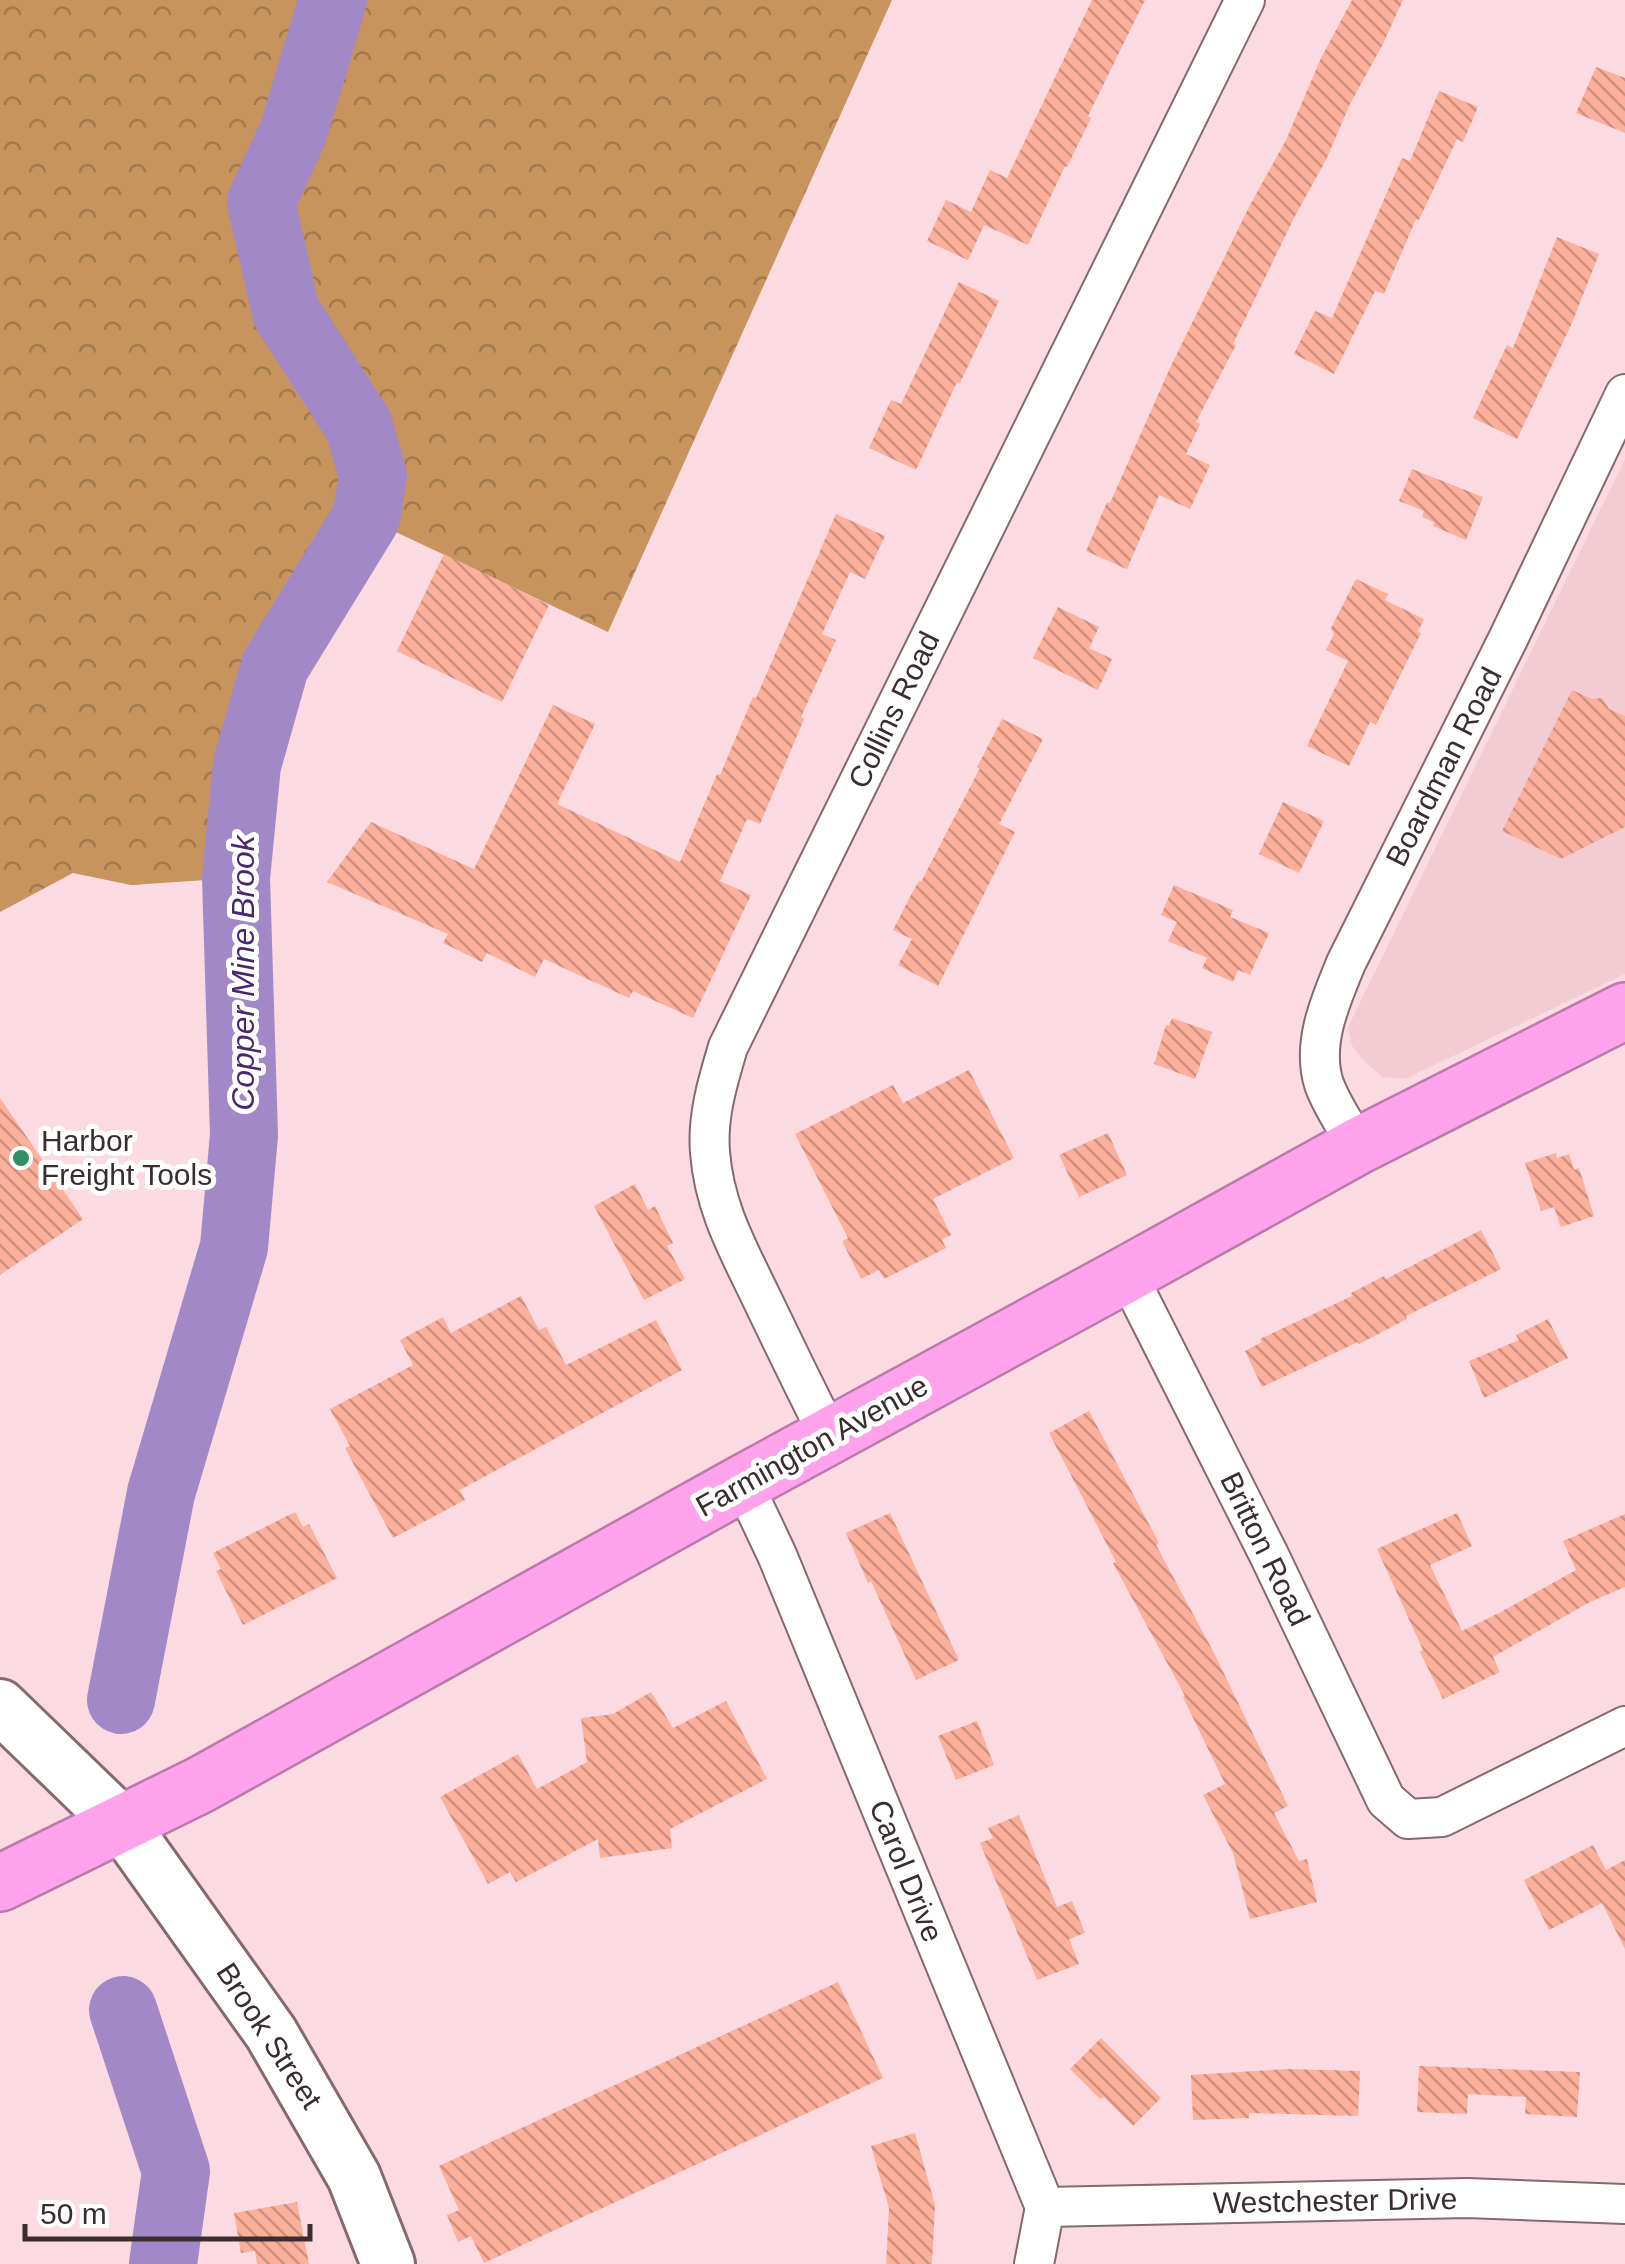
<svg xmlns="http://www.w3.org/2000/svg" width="1625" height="2264" viewBox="0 0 1625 2264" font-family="Arial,sans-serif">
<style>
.built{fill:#f3ccd3}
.forest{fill:url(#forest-crowns)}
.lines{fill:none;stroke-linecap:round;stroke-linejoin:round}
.river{stroke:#a288c6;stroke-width:68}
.building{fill:url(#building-back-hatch)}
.street-casing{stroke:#84696e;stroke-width:42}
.secondary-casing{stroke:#84696e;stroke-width:58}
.highway-casing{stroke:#b979aa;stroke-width:60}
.street{stroke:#fff;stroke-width:38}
.secondary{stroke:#fff;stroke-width:52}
.highway{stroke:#fea2ec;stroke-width:55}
.poi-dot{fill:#328e65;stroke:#fff;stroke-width:4}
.labels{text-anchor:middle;stroke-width:10;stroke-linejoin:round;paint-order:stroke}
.street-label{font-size:30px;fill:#392d2f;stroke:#fff}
.poi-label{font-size:30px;fill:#392d2f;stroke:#fff;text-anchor:start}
.water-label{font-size:32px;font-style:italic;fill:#4a2670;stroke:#fff}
</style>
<defs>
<pattern id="forest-crowns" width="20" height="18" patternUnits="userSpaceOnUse" patternTransform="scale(2.5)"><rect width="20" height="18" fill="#c7945d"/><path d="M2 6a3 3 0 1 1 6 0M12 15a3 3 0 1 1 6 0" fill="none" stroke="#a3794d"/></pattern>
<pattern id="building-back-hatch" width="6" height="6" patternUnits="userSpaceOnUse" patternTransform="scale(2.5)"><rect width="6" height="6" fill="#fcb09b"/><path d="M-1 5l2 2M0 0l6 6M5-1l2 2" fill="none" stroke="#cd907f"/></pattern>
</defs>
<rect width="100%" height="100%" fill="#fbdbe1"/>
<path class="built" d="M1625,459V974L1405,1079L1382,1077L1364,1061L1352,1046L1348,1027Z"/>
<path class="forest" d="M0,0H892L608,632L366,518L275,666L247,765L236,878L131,885L73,873L0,912Z"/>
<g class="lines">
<path class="river" d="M121,1700L161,1493L234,1247L244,1135L236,878L247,765L275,666L366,518L373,476L359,426L286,312L261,202L293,133L333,0
M123,2010L176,2171L163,2264"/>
</g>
<path class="building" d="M1092,0H1145L1088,116L1091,118L1067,167L1065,166L1028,245L984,225L968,260L927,241L946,200L971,212L990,170L1007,178Z
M1352,0H1403L1383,44L1350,104L1326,160L1295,216L1233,344L1236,345L1196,422L1200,424L1186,454L1210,465L1190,509L1159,495L1127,569L1124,568L1086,551L1107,502L1110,503L1169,370L1250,205L1286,140L1321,58Z
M1596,67L1625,78V133L1576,113Z
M1439,91L1478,107L1463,142L1457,139L1419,220L1416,219L1384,294L1375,291L1334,374L1294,354L1315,311L1332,318L1402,158L1410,161Z
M1557,237L1599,254L1572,323L1517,439L1473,418L1507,345L1513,348Z
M959,282L999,301L960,383L957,382L916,470L869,448L891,400L901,404Z
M1412,469L1483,497L1466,540L1433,526L1434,522L1422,517L1424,511L1399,501Z
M836,514L885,536L865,579L850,572L822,634L836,640L801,717L804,719L779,779L760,824L747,819L720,881L751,895L693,1018L633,991L629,998L544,959L535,977L487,953L482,962L443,943L448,934L327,882L371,822L474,869L553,705L595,724L557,804L680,862L717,774L720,775L753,697L756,698Z
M444,554L549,605L502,702L397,651Z
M1356,579L1388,594L1385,600L1424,619L1418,632L1421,633L1376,725L1370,722L1349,766L1307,746L1348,661L1326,650L1334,634L1331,628Z
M1058,607L1099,627L1089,648L1112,659L1098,690L1033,658Z
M1572,690L1592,699L1602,698L1609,709L1625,716V827L1561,859L1502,831Z
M1002,719L1043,739L999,824L1015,832L938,986L898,965L912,939L893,930L912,893L919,881L921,882L980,768L977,767Z
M1283,802L1324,821L1299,873L1259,854Z
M1174,885L1233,910L1230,917L1269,933L1250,975L1238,970L1233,982L1202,968L1207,958L1168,941L1177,922L1161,915Z
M1172,1018L1212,1032L1195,1079L1154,1064L1166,1025L1169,1026Z
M969,1070L1014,1158L933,1199L951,1235L942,1240L946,1248L884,1279L879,1270L861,1279L842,1241L848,1238L795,1134L893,1085L903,1103Z
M0,1098L83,1219L0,1275Z
M1108,1133L1127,1175L1079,1197L1059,1155Z
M1556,1153L1557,1158L1569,1154L1574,1170L1579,1168L1594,1216L1561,1227L1554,1207L1541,1211L1525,1163Z
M635,1184L648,1210L655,1206L673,1243L667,1246L685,1279L644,1300L594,1206Z
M1481,1230L1501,1269L1406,1316L1407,1319L1359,1344L1358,1342L1262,1387L1245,1351L1262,1342L1260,1339L1352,1296L1351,1293L1384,1276L1386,1279Z
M521,1296L539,1330L546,1327L566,1365L656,1320L682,1370L460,1490L465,1500L393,1538L345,1448L350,1446L330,1409L413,1365L400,1340L443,1317L451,1333Z
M1548,1319L1568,1358L1484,1398L1469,1361L1519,1340L1516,1335Z
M1089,1411L1159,1543L1156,1545L1214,1653L1288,1806L1274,1813L1299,1861L1307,1859L1317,1902L1250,1919L1233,1853L1203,1795L1225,1784L1183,1697L1185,1696L1113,1563L1116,1562L1049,1433Z
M295,1512L303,1527L309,1524L337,1578L243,1625L216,1571L221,1569L213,1553Z
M890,1513L959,1660L916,1680L871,1581L868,1583L846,1533Z
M1457,1513L1472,1546L1430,1565L1462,1631L1499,1613L1576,1570L1563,1541L1625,1514V1587L1590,1602L1493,1657L1500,1672L1443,1699L1420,1652L1423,1650L1377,1549Z
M651,1692L673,1728L726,1701L767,1779L670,1829L672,1848L600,1858L598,1839L516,1882L510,1872L488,1884L440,1797L518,1754L537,1789L587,1762L581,1718L613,1714Z
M977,1721L994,1765L956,1780L938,1736Z
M1019,1815L1057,1907L1072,1901L1085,1933L1069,1939L1079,1964L1037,1980L980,1843L993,1838L988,1828Z
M1593,1845L1606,1870L1625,1860V1949L1602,1903L1549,1930L1524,1880Z
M838,1982L883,2078L484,2263L471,2236L458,2242L447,2215L459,2210L439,2166Z
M1101,2038L1161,2098L1133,2126L1104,2097L1100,2099L1070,2069Z
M1419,2066L1580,2072L1577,2117L1525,2114L1526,2097L1468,2094L1467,2114L1417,2112Z
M1288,2069L1360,2071L1358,2116L1249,2113V2118L1193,2120L1191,2075Z
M915,2133L935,2205L932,2264H886L889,2208L871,2146Z
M297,2202L309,2264H257L255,2251L241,2253L234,2213Z"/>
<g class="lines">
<g class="street-casing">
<path id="street" d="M1358,1146C1346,1126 1332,1106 1324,1084C1311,1043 1331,1000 1346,963L1508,639L1625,394
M1127,1274L1269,1555L1386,1800L1408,1819L1442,1817L1625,1726
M829,1436C806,1390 783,1343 761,1297C738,1249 714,1207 710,1152C707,1116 718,1081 728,1047L1245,0
M743,1483L777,1555L1045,2207L1034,2264
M1045,2207L1467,2198L1625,2204"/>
</g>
<g class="secondary-casing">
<path id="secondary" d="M0,1706L122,1824L271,2033L354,2177L388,2264"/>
</g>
<g class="highway-casing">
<path id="highway" d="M0,1883L200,1785L743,1483L1127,1274L1358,1146L1625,1011"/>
</g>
<use href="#street" class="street"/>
<use href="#secondary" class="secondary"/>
<use href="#highway" class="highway"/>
</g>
<circle class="poi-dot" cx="21" cy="1158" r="10"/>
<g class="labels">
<g class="street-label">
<text transform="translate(894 710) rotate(-64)" y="10">Collins Road</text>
<text transform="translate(1444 767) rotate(-63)" y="10">Boardman Road</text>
<text transform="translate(812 1446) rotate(-29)" y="10">Farmington Avenue</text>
<text transform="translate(1265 1549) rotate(64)" y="10">Britton Road</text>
<text transform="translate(906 1871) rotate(68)" y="10">Carol Drive</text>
<text transform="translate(269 2036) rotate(57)" y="10">Brook Street</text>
<text transform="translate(1335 2201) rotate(-1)" y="10">Westchester Drive</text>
</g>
<g class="poi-label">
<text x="41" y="1151">Harbor<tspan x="41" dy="34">Freight Tools</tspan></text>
</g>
<g class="water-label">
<text transform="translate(243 973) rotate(-90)" y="11">Copper Mine Brook</text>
</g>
</g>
<path d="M25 2224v15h285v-15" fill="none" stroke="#392d2f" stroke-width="5"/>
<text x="40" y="2224" font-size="30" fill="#392d2f" stroke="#ffffff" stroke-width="8" paint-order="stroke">50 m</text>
</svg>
